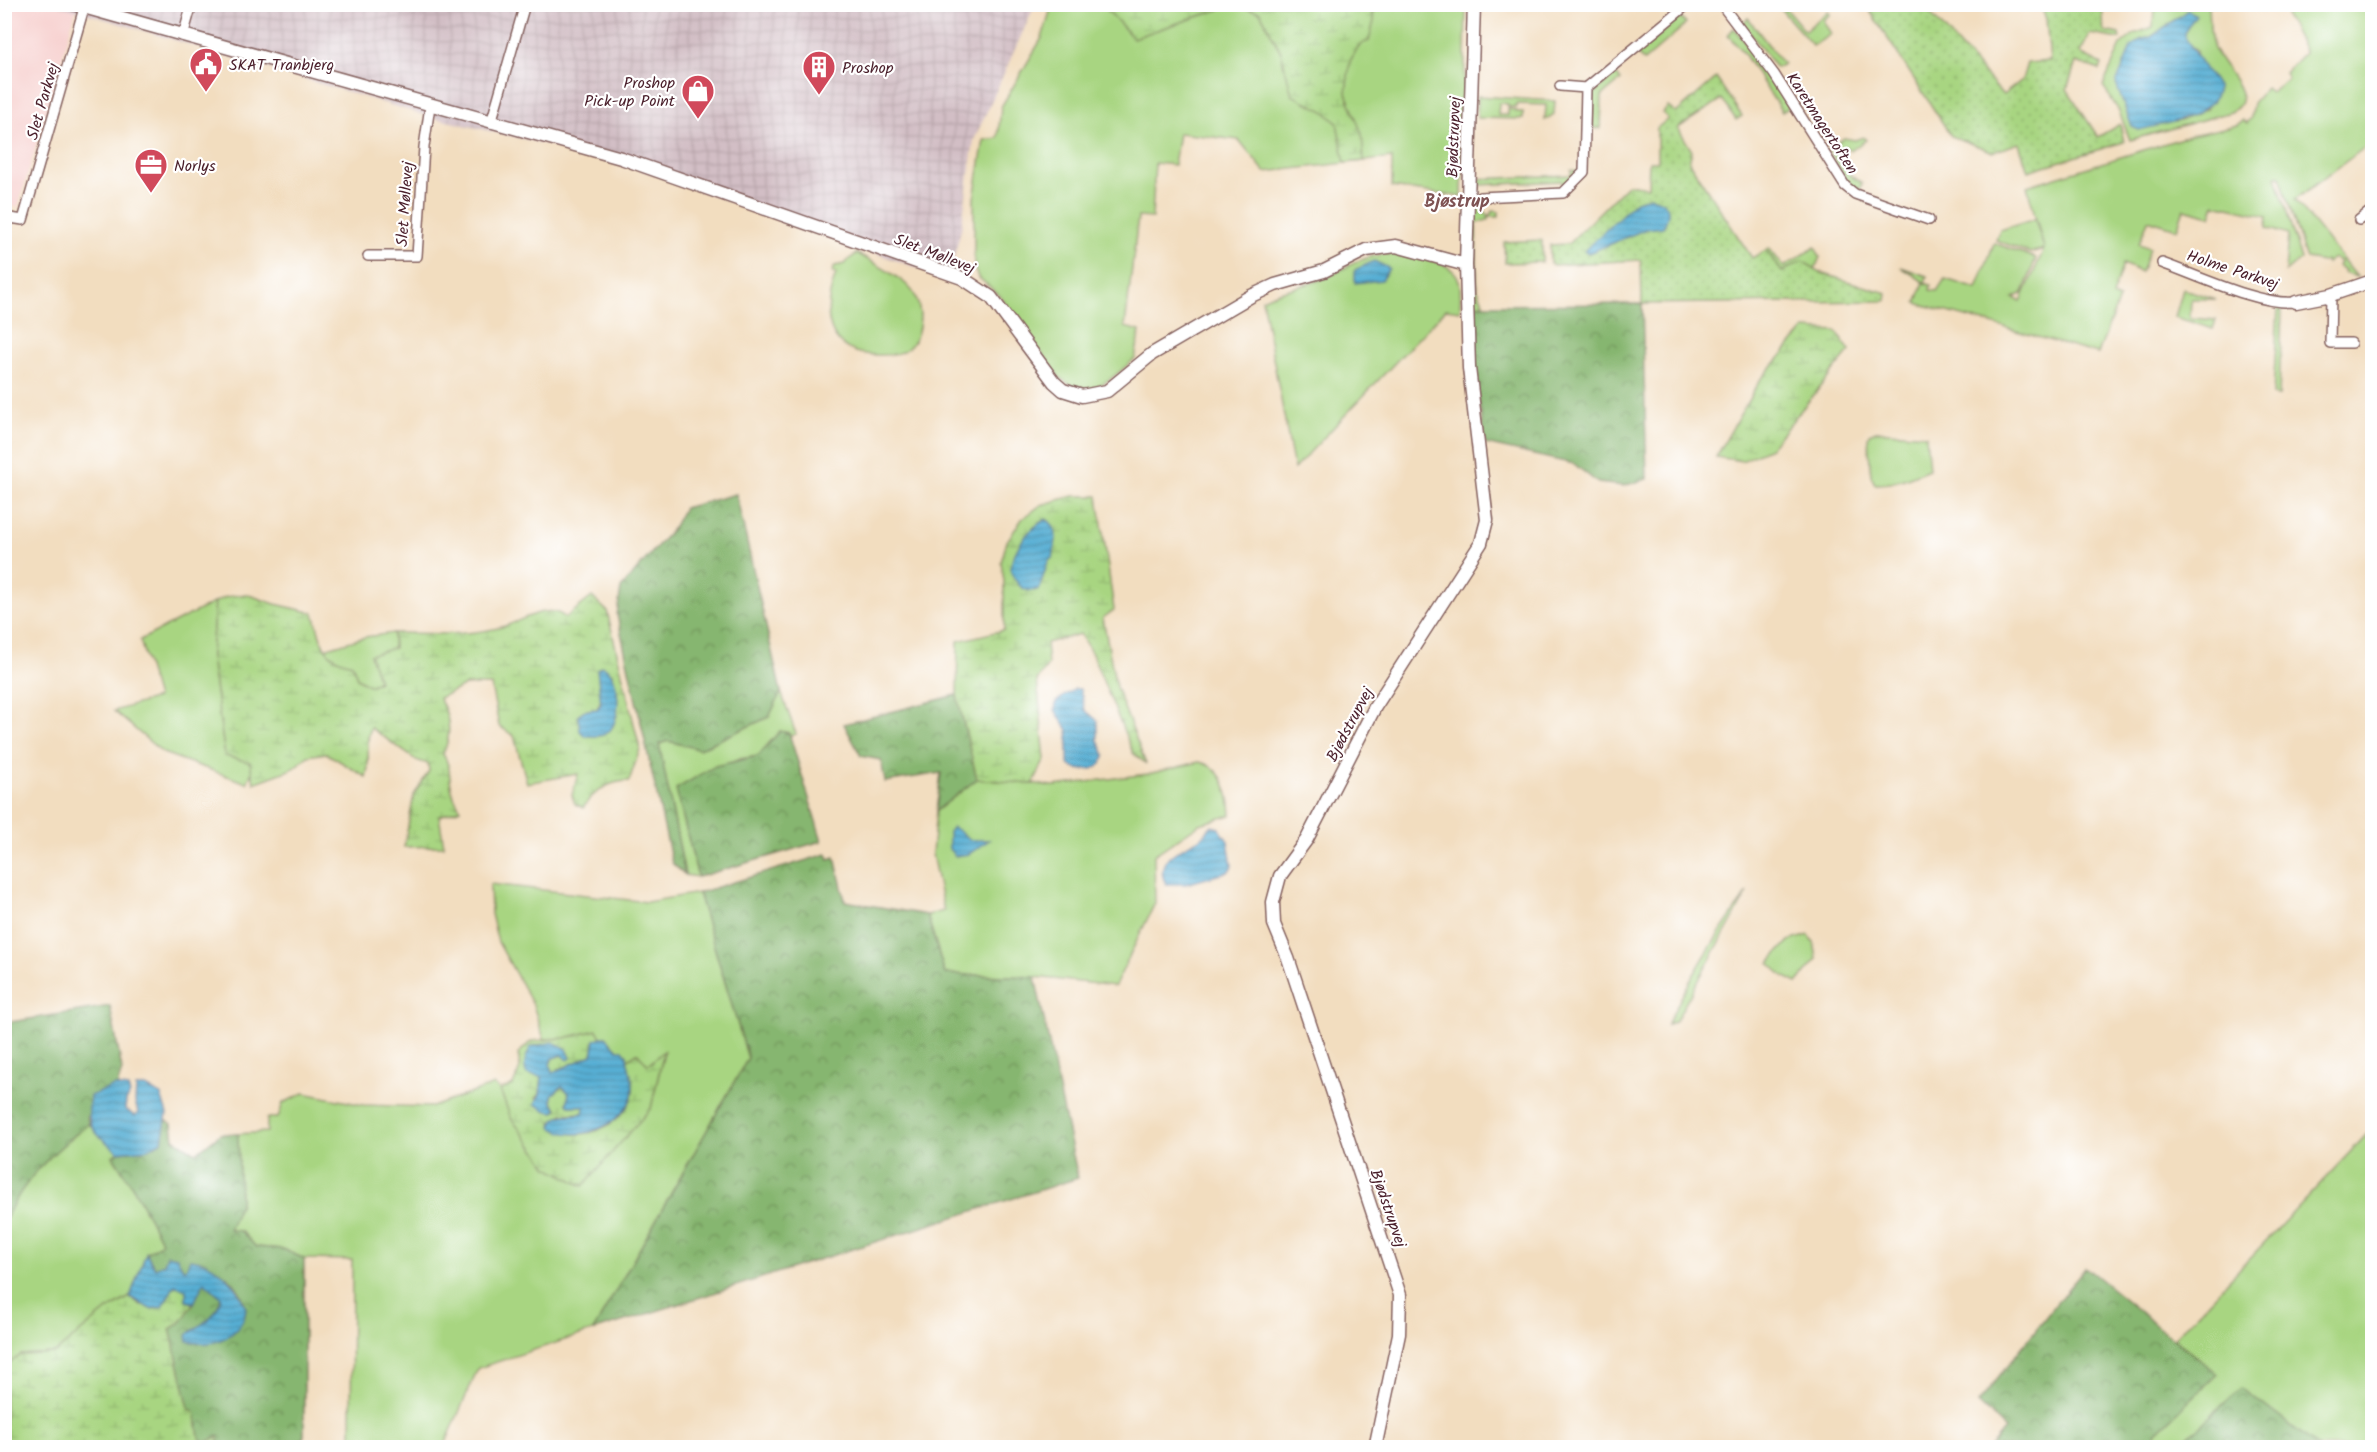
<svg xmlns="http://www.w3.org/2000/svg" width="2377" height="1452" viewBox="0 0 2377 1452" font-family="Kalam,sans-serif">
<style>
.built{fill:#f7d0cf}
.industrial{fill:url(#industrial-grid)}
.green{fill:#a8d581;stroke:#797a56;stroke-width:1.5;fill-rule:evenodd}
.forest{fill:url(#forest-crowns);stroke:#686a4d;stroke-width:1.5}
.wetland{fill:url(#wetland-marsh);stroke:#797a56;stroke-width:1.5;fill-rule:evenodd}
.park{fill:url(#park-dots);stroke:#797a56;stroke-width:1.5}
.water{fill:url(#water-rules);stroke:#506780;stroke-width:1.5}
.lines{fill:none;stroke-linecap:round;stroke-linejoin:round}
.street-casing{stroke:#85625f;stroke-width:12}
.secondary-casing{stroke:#85625f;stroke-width:15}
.street{stroke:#fff;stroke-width:9}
.secondary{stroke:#fff;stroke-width:12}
.labels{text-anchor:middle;stroke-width:4.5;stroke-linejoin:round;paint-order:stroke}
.poi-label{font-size:16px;fill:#4a1f2b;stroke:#fff;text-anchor:start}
.street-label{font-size:16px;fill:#4a1f2b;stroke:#fff}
.neighbourhood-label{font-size:18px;font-weight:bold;fill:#7e5253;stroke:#fff}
</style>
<defs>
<pattern id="industrial-grid" width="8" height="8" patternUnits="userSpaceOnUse" patternTransform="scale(1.5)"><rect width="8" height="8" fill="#d2bec5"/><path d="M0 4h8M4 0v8" fill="none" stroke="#b6a3a9"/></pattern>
<pattern id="forest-crowns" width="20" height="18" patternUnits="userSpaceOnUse" patternTransform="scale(1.5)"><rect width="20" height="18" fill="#86b66f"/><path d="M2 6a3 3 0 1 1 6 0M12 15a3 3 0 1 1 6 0" fill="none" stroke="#70935b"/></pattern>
<pattern id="wetland-marsh" width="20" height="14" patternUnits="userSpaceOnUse" patternTransform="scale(1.5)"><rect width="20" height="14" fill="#a8d581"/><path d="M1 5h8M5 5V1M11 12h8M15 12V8" fill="none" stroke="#92b670"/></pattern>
<pattern id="park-dots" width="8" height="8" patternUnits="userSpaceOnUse" patternTransform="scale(1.5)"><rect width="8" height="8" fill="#a8d581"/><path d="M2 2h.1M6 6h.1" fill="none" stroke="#92b670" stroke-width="1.8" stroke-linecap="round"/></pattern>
<pattern id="water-rules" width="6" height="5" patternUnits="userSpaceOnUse" patternTransform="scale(1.5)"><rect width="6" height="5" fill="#57afd4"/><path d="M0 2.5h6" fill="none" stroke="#4a8eac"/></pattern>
</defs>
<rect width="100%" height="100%" fill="#fff"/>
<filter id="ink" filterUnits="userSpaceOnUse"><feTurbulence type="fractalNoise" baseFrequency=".0167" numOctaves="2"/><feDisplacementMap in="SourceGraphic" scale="12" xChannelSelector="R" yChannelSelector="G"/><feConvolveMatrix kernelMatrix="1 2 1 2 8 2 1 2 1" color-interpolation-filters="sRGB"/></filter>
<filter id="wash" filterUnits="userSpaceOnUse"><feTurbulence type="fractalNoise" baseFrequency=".008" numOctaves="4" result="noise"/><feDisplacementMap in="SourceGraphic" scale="24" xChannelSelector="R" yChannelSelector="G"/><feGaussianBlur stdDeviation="1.35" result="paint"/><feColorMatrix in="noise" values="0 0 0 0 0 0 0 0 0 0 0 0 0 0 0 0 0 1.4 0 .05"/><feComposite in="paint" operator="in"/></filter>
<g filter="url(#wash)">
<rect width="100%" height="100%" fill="#f2ddbf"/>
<path class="built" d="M4,5H58L76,10L18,207L5,205Z"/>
<path class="industrial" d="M58,5H1035L974,140L961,230L948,279L613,160L434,118Z"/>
<path class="green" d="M1052,5H1103L1133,38L1233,5L1260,12L1281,52L1284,66L1369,41L1374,9L1370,5H1466L1462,197L1392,187V158L1265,172L1239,140L1179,133L1174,165L1155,163L1152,218L1138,217L1125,327L1140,331L1135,359C1110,379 1090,403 1059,377L1000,296L978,277L974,268V198L984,140L998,138L1001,107L1042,38Z
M1777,5H1783L1805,31L1828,11L1830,14L1823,20L1831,34L1813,46Z
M2154,5H2209C2210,18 2209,33 2213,46C2218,65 2261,97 2231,112L2130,140L2119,111L2103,86L2121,45L2134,34L2153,27ZM2188,10L2189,25L2184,33L2186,41L2196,51L2207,109L2180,121L2132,127L2128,112L2140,40L2151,37Z
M2291,5H2372V142L2295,200L2357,277L2344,273L2345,270L2338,266L2340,261L2333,258L2326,263L2325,260L2322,262L2306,259L2280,176H2276L2301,259L2285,272L2288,235L2267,228L2268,216L2215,204L2211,216L2184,209L2177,229L2148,220L2139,244L2150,248L2141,272L2123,264L2112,296L2119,299L2098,354L1916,303L1924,282L1901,267L1927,276L1925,283L1931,285L1930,290L1937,291L1945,279L1977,289L1994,243L2036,258L2023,293L2013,298L2021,301L2044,249L2030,253L1996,240L2000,230L2035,219L2044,248L2027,186L2192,135L2237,125L2243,120L2247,123L2251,118L2253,103L2266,88L2271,92L2288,79L2285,73L2305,52L2286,16Z
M1680,17L1686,24L1644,61L1637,54Z
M1748,18L1783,64L1776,68L1743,23Z
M1734,28L1777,84L1790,107L1782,112L1745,55L1728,35Z
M1615,74L1621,80L1602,96L1601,128H1592L1593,94Z
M1478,96L1555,101L1554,114L1545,120L1546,105L1517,104V107H1508V104L1499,103L1498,115H1508V109L1516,110L1517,112H1523V119L1477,118Z
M1863,137L1866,140L1850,151L1846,147L1837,153L1851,176L1862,183L1859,191L1850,187L1828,149L1844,138L1855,140Z
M1571,170L1580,171L1563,189L1562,181L1479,185V196L1471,197L1472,179L1571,175Z
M1479,199V203H1486L1482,208L1489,216L1493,211L1499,212V217H1488V220L1476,223L1477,288L1484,304L1474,305L1469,282L1471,200Z
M1815,247L1820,257L1815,269L1802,261L1782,272L1766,250L1769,248L1784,267Z
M857,253C873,263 893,272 907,285C915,292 919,304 920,314C920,325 918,340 908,348C900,355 888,355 878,355C825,355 821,314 836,274L832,272L835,266L844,264Z
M1385,254C1404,255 1450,258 1458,278C1462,287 1460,302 1460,311L1446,309L1294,469L1262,299C1282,289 1304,287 1324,278C1349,267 1357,258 1385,254Z
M2183,289L2216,299H2191L2190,318L2216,320L2213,329L2175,317Z
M2278,307L2282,309L2279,396L2273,395Z
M1876,431L1926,435L1929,469C1911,476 1895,485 1875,484L1871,476L1868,438L1869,434Z
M215,602L211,656L225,756L250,762L252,772L247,783L163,753L114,711L157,698L140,640Z
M393,633C395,652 387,677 370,686L357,678L352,664L335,660L324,649L365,637Z
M781,692L796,734L790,736L789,733L780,731L758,756L739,759L676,789L698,877L685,875L659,744L668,741L699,749L769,717Z
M1199,762C1223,767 1230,793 1231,815L1200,824L1154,855L1155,903L1115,986L1035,977L945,974L927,915L944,911L932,854L936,811L977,779L1054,786L1148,774Z
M490,884L647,902L698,893L748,1058L593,1331L478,1368L444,1447H351L352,1260L304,1259L283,1249L256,1247L241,1231L229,1230L240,1203L238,1134L267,1132V1118H278L283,1103L304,1093L363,1105L432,1107L494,1085L500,1090L511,1118L548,1167L626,1134L651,1108L664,1052L648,1065L637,1053L627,1060V1055L618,1051L606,1037H601L597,1030L565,1038L544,1039L533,1005L498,942L491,914Z
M1748,892L1676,1020L1667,1025C1690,978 1717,934 1748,892Z
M1809,935L1814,942L1817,959L1797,983L1783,976L1769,963L1789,941Z
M89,1124L118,1152L113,1156L134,1189L162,1243L146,1254L130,1297L106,1311L55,1353L21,1355L5,1367L8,1326L4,1319C4,1292 0,1246 4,1221C10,1187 63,1144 89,1124Z
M2372,1129V1447H2319L2241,1389L2177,1447H2170L2154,1434L2217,1374L2174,1338Z"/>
<path class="forest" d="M1642,304L1647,479L1623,486L1598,483L1574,464L1485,444L1475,373L1474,305Z
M736,494L781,692L769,717L699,749L668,741L659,744L685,875L672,863L617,615L621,588L673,528L684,508Z
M957,695L977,779L936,811L941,773L885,782L881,760L861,756L844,724Z
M780,731L789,733L822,841L698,877L676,789L715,766L758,756Z
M827,854L829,859L835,857L845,901L927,915L945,974L1035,977L1078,1178L593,1331L748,1058L698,893Z
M110,1006L122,1070L117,1087H114L87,1116L89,1124C53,1151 24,1179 5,1220V1023Z
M166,1120L172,1124L174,1139L196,1153L220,1134H238L240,1203L229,1230L241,1231L256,1247L283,1249L304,1259V1437L302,1447H219L218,1437L205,1443L199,1438L195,1412L189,1409L170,1329L181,1322L204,1282L221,1297C217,1314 207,1325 192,1331L245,1316C247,1297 234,1278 216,1270C208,1266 192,1269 182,1269L178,1261L155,1268L146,1253L162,1243L134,1189L113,1156L118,1152L148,1149L162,1141Z
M2085,1267L2217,1374L2155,1434L2170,1447H1990L2005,1429L1978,1403Z
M2241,1388L2319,1447H2177Z"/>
<path class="wetland" d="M1261,4L1363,5L1356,11L1371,9L1368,5H1370L1374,21L1369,41L1360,44L1350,61L1346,93L1362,134L1364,161L1345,163L1337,123L1324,111L1292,95L1281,52L1260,12L1232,5L1133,38L1103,5Z
M1805,329L1836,331L1850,351L1770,448L1742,461L1716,457L1760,380Z
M1073,496H1098L1114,610L1103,618L1116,687L1146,764L1133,753L1092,654L1080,634L1046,643L1048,665L1037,680L1045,759L1033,784L977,779L957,695L958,641L1004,630V581L1001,562L1007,541L1022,519L1041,505Z
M246,594L275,604L314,613C322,641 320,657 352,664L357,678L370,686L379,681L370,655L394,648L393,633C430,633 470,637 505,626C523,620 551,602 565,618L592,597L607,611L640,749L629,781C608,781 594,791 583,808L575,804L572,795L578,774L527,783L514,736L499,726L491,685H466L439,698C450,716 452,735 443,754C455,772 444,786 461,809L439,816L444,846L404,847L414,795L429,771L428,764L416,760L371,728C364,743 372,758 366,777L326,753L308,756L292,769L254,783L250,762L225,756L211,656L215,602L226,597ZM612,674L617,716L583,711L597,709Z
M597,1030L601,1037L595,1040L592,1055L551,1073L550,1064L553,1058L562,1055L571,1058L546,1044L537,1045L538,1074L542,1077L540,1094L536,1098L547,1111L557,1108L552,1102V1095L562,1086L569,1093L567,1104L569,1106H583L585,1110L583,1113L563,1114L551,1123C556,1126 562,1132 568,1133C594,1138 624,1121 632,1096C636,1082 626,1072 627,1060L637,1053L648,1065L664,1051L651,1108L583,1186L548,1167L511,1118L500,1090L513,1085L520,1068L518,1054L531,1041L565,1038Z
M175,1285L186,1290V1301L194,1303L181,1322L170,1329L189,1409L195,1412L199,1438L205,1443L218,1437L219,1447H5L4,1367L21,1355L55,1353L106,1311L130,1297L141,1305Z"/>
<path class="park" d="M1866,5H1923L2003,95L2022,80L2027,63L2050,61L2046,19L2040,5H2102L2104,31L2119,34L2120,39L2090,34L2080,53L2102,64L2100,70L2076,62L2067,89L2098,137L2120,124L2124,142L2028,171L2019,143L1993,152L1951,136Z
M1716,78L1742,116L1736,120L1722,99L1678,128L1692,151L1689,162L1752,258L1766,250L1782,272L1802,261L1824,274L1887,293L1886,301L1642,304L1641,260L1553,265L1550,263V245L1568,244L1628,184L1648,187L1649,161H1657V128L1668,119L1663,113L1668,107L1676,113Z
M1542,240V262L1505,263L1504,242Z"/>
<path class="water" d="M2188,10L2196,15L2184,33C2186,43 2211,76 2218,88C2212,119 2166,123 2139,130L2132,127L2116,84L2131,47L2140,40L2151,37Z
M1650,197C1668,200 1673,211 1663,227L1646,229L1589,253L1584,251L1636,201Z
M1374,261L1389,268L1382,280L1355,283V270Z
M1046,519C1060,527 1056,543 1053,557L1048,562L1039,589C1023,596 1014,581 1010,568C1016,546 1026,531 1046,519Z
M602,666C621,672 624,725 605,734C600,737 591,736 585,736L580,731L578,716L583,711L597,709L601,704L597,669Z
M1074,689H1080L1085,710L1098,721V740L1105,755L1101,764C1091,772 1077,772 1068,764V730L1055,710L1056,702Z
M1211,826L1219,828L1228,841L1232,866L1228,872L1186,884H1166C1151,856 1187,848 1202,837C1206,834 1208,829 1211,826Z
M953,827L971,840H989L969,854L955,856L949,849V832Z
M601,1037H606L618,1050H623L627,1055C627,1069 636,1080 632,1096C623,1125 577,1145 551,1127C555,1111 570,1117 583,1113L584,1109L583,1106H569L567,1104L569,1093L562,1086L552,1095V1102L557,1109L555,1112L547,1111L535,1104L540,1094L542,1077L527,1074C522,1066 527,1054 531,1047L553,1042L567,1049L571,1058L568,1060L561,1055L553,1058L550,1064L552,1073L592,1055L595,1040Z
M114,1086L128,1088L130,1094L126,1101L125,1109L135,1116L138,1112L135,1102L136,1087H146L161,1095L167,1114L162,1141L148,1149L118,1152C94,1131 85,1130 90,1096Z
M146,1253L155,1268L164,1264L167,1255L177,1257L183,1269H186L190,1259C217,1262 237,1284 246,1308C243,1335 214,1349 188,1341L187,1335C202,1323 216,1319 221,1297L204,1282L194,1303L186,1301V1290L175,1285L162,1307L150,1309L130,1297Z"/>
</g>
<g filter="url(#ink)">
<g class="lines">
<g class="street-casing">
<path id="street" d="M1721,4L1774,74L1845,186L1855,194L1929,220
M183,36L192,4
M1560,86L1586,88
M491,123L525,4
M1480,197L1563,193L1584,172L1586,88L1688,4
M4,217L23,220L84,8
M2359,220L2372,210
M368,256H417L424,147L430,106
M2162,263C2196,275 2261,306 2296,302
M2331,295L2330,343H2351"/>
</g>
<g class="secondary-casing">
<path id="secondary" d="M73,4L621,158L962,278L991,297L1054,382L1063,390L1082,396L1107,391L1152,354L1251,296L1275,285L1324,271L1366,250L1396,246L1466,265
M2296,302L2331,295L2372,281
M1375,1448L1399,1334L1400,1295L1288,958L1274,924L1273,902L1280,876L1307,839L1375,707L1481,543L1487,520L1469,368L1466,265L1474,4"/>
</g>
<use href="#street" class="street"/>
<use href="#secondary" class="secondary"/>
</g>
</g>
<defs>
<g id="civic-pin" transform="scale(1.725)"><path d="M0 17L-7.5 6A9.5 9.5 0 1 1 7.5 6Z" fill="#d1495b" stroke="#fff"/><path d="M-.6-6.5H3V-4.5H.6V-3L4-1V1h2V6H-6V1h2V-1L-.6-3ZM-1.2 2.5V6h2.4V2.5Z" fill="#fff"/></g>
<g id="building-pin" transform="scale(1.725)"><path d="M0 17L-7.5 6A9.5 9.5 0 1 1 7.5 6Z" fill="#d1495b" stroke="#fff"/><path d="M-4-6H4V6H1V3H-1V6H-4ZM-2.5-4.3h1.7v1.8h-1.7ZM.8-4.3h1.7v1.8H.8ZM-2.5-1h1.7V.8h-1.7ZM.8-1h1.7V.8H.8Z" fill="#fff"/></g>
<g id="shop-pin" transform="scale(1.725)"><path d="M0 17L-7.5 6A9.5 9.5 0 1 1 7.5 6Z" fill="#d1495b" stroke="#fff"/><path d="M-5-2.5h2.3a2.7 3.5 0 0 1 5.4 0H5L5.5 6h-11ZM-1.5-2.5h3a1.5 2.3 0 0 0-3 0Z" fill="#fff"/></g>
<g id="office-pin" transform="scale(1.725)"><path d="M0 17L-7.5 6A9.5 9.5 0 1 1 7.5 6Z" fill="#d1495b" stroke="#fff"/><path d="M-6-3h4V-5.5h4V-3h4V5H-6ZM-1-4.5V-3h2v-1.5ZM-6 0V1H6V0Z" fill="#fff"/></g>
</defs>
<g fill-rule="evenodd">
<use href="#civic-pin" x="206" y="64"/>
<use href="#building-pin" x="819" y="67"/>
<use href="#shop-pin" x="698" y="91"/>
<use href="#office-pin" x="151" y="165"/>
</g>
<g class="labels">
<g class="poi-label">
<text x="229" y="70">SKAT Tranbjerg</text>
<text x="842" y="73">Proshop</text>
<text x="675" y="88" text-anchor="end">Proshop<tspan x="675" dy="18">Pick-up Point</tspan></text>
<text x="174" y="171">Norlys</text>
</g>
<g class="street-label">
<text transform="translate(42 101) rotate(-74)" y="6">Slet Parkvej</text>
<text transform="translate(1823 123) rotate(57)" y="6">Karetmagertoften</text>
<text transform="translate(1453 137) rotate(-88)" y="6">Bjødstrupvej</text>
<text transform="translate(404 204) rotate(-86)" y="6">Slet Møllevej</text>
<text transform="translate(935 253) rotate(21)" y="6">Slet Møllevej</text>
<text transform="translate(2233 269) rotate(18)" y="6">Holme Parkvej</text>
<text transform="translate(1349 724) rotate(-62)" y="6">Bjødstrupvej</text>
<text transform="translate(1389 1208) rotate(71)" y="6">Bjødstrupvej</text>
</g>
<g class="neighbourhood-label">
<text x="1457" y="207">Bjøstrup</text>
</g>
</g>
<rect width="2377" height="1452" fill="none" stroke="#fff" stroke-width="24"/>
</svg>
